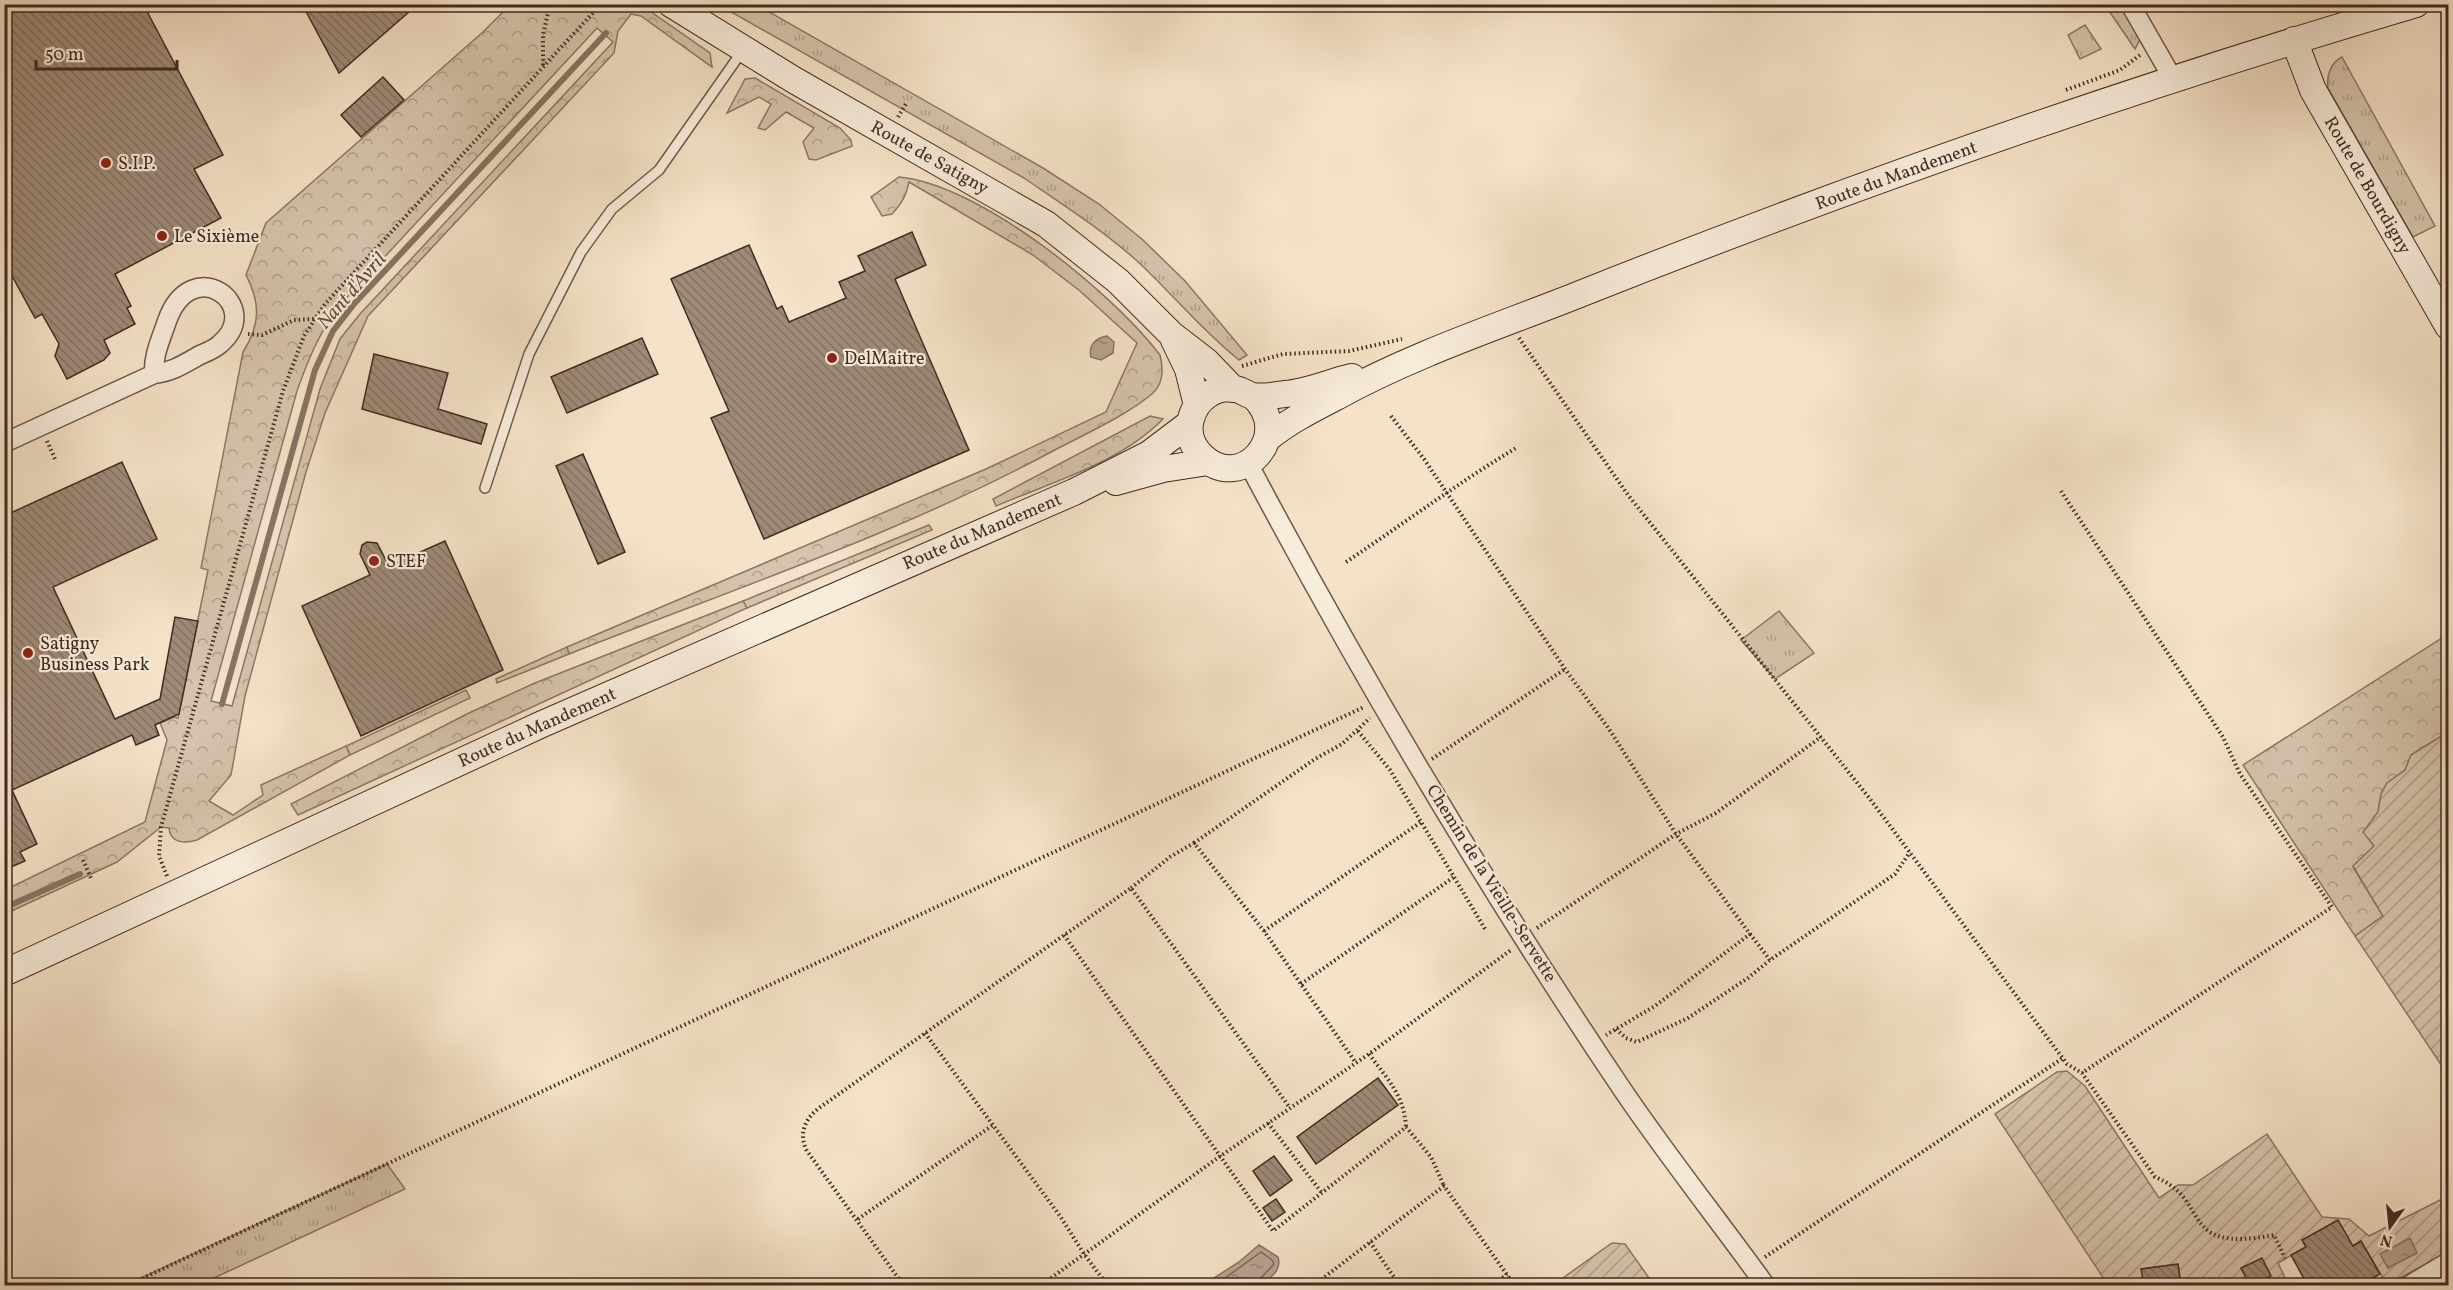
<svg xmlns="http://www.w3.org/2000/svg" width="2453" height="1290" viewBox="0 0 2453 1290" font-family="Vollkorn,serif">
<style>
.grass{fill:url(#grass-tufts);stroke:#8c7666;stroke-width:1.5}
.forest{fill:url(#forest-crowns);stroke:#8c7666;stroke-width:1.5;fill-rule:evenodd}
.garden{fill:url(#garden-furrows);stroke:#8c7666;stroke-width:1.5}
.water{fill:url(#water-ripples);stroke:#887363;stroke-width:1.5}
.lines{fill:none;stroke-linecap:round;stroke-linejoin:round}
.shore{stroke:#7c6658;stroke-width:1.5}
.stream{stroke:#887363;stroke-width:6}
.building{fill:url(#building-back-hatch);stroke:#412a21;stroke-width:1.5}
.lane-casing{stroke:#6e584b;stroke-width:12}
.street-casing{stroke:#6e584b;stroke-width:21}
.secondary-casing{stroke:#412a21;stroke-width:28}
.path{stroke:#412a21;stroke-width:4;stroke-dasharray:1.5 3;stroke-linecap:butt}
.lane{stroke:#f8ecdb;stroke-width:9}
.street{stroke:#f8ecdb;stroke-width:18}
.secondary{stroke:#f8ecdb;stroke-width:26}
.poi-dot{fill:#8f2418;stroke:#f8ecdb;stroke-width:2}
.labels{text-anchor:middle;stroke-width:4.5;stroke-linejoin:round;paint-order:stroke}
.street-label{font-size:18px;fill:#412a21;stroke:#f8ecdb}
.poi-label{font-size:18px;fill:#412a21;stroke:#f8ecdb;text-anchor:start}
.water-label{font-size:20px;font-style:italic;fill:#654e42;stroke:#f8ecdb}
</style>
<defs>
<pattern id="grass-tufts" width="24" height="20" patternUnits="userSpaceOnUse" patternTransform="scale(1.5)"><rect width="24" height="20" fill="#d6c3ac"/><path d="M3 7l-1-3M5 7V3M7 7l1-3M15 17l-1-3M17 17v-4M19 17l1-3" fill="none" stroke="#af9f8c"/></pattern>
<pattern id="forest-crowns" width="20" height="18" patternUnits="userSpaceOnUse" patternTransform="scale(1.5)"><rect width="20" height="18" fill="#d6c3ac"/><path d="M2 6a3 3 0 1 1 6 0M12 15a3 3 0 1 1 6 0" fill="none" stroke="#af9f8c"/></pattern>
<pattern id="garden-furrows" width="10" height="10" patternUnits="userSpaceOnUse" patternTransform="scale(1.5)"><rect width="10" height="10" fill="#d6c3ac"/><path d="M-1 1l2-2M0 10L10 0M9 11l2-2" fill="none" stroke="#af9f8c"/></pattern>
<pattern id="water-ripples" width="26" height="14" patternUnits="userSpaceOnUse" patternTransform="scale(1.5)"><rect width="26" height="14" fill="#b8a38f"/><path d="M2 4q2-2 4 0t4 0M15 11q2-2 4 0t4 0" fill="none" stroke="#978574"/></pattern>
<pattern id="building-back-hatch" width="6" height="6" patternUnits="userSpaceOnUse" patternTransform="scale(1.5)"><rect width="6" height="6" fill="#9f8a78"/><path d="M-1 5l2 2M0 0l6 6M5-1l2 2" fill="none" stroke="#837162"/></pattern>
</defs>
<rect width="100%" height="100%" fill="#f5e2c8"/>
<filter id="stains"><feTurbulence type="fractalNoise" baseFrequency=".00333" numOctaves="4"/><feColorMatrix values="0 0 0 0 .2 0 0 0 0 .09 0 0 0 0 .02 0 0 0 .5 -.17"/></filter>
<radialGradient id="worn" r=".72"><stop offset=".6" stop-color="#630" stop-opacity="0"/><stop offset="1" stop-color="#630" stop-opacity=".3"/></radialGradient>
<path class="grass" d="M719,5H757L1043,168L1099,204L1143,240L1185,281L1247,355L1239,360C1201,330 1171,292 1136,260C1101,229 1062,204 1024,178Z
M2105,5H2121L2142,35L2135,49Z
M2085,25L2101,49L2080,59L2068,35Z
M2342,57L2435,226L2413,237L2328,88C2326,76 2331,62 2342,57Z
M929,525L932,530L747,608L743,601Z
M1779,611L1814,653L1775,679L1741,640Z
M567,647L569,654L497,683L496,679Z
M466,690L470,698L350,755L346,746Z
M387,1164L405,1189L199,1285H126Z"/>
<path class="forest" d="M510,5H641L710,53L712,67L641,16L631,14L618,31L614,53L368,316L325,413L306,472L245,696L231,775L209,801L233,815L263,795L261,785L346,746L350,755L197,840C185,844 170,843 169,828L161,827L117,862L5,914V890L145,822L167,740L160,723L174,717L178,718L208,570L201,568L243,352C260,325 261,304 246,275L266,223L483,32ZM597,28L613,42L360,314L340,339L320,389L232,706L211,701L297,391C308,360 319,333 339,306Z
M755,78L840,128L851,140L852,146L816,160L809,159L803,142L814,128L786,112L765,130L758,128L771,104L759,97L727,113L745,79Z
M899,177C979,184 1111,291 1160,355C1163,367 1164,383 1153,393C1128,415 1081,436 1051,452C899,534 730,590 569,654L567,647L986,469L1106,412L1137,343L1080,291L1033,255L909,182C906,196 902,203 892,214L882,216L871,197Z
M1150,416L1163,419C1120,463 1052,482 996,506L993,499Z
M743,601L747,608L298,815L291,804L471,712L535,683Z
M2448,634V732L2411,755L2405,770L2387,783L2381,794L2378,812L2364,832L2374,846L2353,867L2383,916L2355,936L2243,765Z"/>
<path class="garden" d="M2448,732V1075L2355,936L2383,916L2353,866L2374,846L2363,832L2378,812L2381,794L2387,783L2405,770L2411,755Z
M2067,1071L2085,1086L2159,1198L2178,1185H2193L2267,1134L2322,1217L2349,1219L2369,1236L2448,1196V1252L2387,1285L2361,1241L2353,1246L2302,1240L2306,1247L2278,1263L2287,1282L2280,1285H2181L2178,1264L2142,1269L2144,1285H2108L1995,1114L2057,1072Z
M1612,1243L1625,1244L1654,1285H1553Z"/>
<path class="water" d="M1107,336L1114,342L1113,353L1101,360L1091,357C1088,345 1096,338 1107,336Z
M2410,1238L2417,1253L2388,1268L2380,1254Z
M1259,1245L1278,1257C1282,1271 1271,1277 1261,1285H1203L1239,1262Z"/>
<g class="lines">
<path class="shore" d="M1214,1286L1261,1252L1272,1260L1274,1264L1259,1280L1258,1286"/>
<path class="stream" d="M222,704L315,370L333,331L354,304L606,33
M4,908L80,874"/>
</g>
<path class="building" d="M4,4H143L223,155L194,169L221,218L115,274L131,306L127,308L135,324L104,340L110,353L104,360L67,379L55,356L59,344L42,314L35,318L4,261Z
M302,4H418L339,73Z
M383,77L404,100L361,137L341,115Z
M912,232L926,265L895,279L969,450L764,539L711,418L729,411L671,279L749,245L777,309L782,306L789,322L846,298L839,282L865,271L858,256Z
M642,338L658,374L567,413L551,377Z
M374,354L448,373L438,409L487,424L481,444L362,409Z
M583,454L625,552L598,564L556,466Z
M122,462L157,539L53,587L115,719L160,699L175,617L198,621L179,714L155,725L159,735L136,745L132,735L12,790L37,844L20,852L25,861L4,870V516Z
M445,541L503,670L361,736L302,606L370,575L360,554L362,545L367,542L377,543L389,566Z
M1378,1078L1398,1105L1316,1164L1297,1137Z
M1274,1156L1292,1180L1270,1196L1253,1171Z
M1276,1199L1285,1212L1272,1221L1263,1208Z
M2338,1220L2353,1246L2361,1241L2380,1274L2359,1286H2308L2291,1255L2306,1247L2302,1240Z
M2262,1258L2271,1276L2250,1286L2241,1268Z
M2178,1264L2181,1286H2144L2141,1269Z"/>
<g class="lines">
<g class="lane-casing">
<path id="lane" d="M485,488L529,354L581,252L612,209L659,170L743,50"/>
</g>
<g class="street-casing">
<path id="street" d="M2130,4L2173,79
M4,443L154,374C172,372 184,364 200,355C207,352 215,349 220,344C265,306 192,251 167,321C161,339 153,355 154,374
M1248,463C1362,678 1488,890 1624,1092C1669,1158 1719,1221 1766,1286
M2408,1286L2448,1262"/>
</g>
<g class="secondary-casing">
<path id="secondary" d="M671,4L794,80L1046,224L1118,281L1171,334L1206,361L1233,389
M2294,40L2313,90L2448,326
M1174,340L1188,369L1197,405
M1253,396C1295,435 1241,493 1203,457C1192,447 1187,433 1191,419C1196,399 1215,385 1236,389C1242,390 1247,395 1253,396C1263,398 1276,395 1285,394C1308,392 1330,382 1352,377
M1268,438C1289,421 1311,410 1336,397C1412,355 1494,328 1575,296C1851,186 2131,88 2416,4
M1116,482L1163,469L1208,462
M4,973L540,725L1074,492L1149,454L1190,423"/>
</g>
<path class="path" d="M543,65V35L550,4
M2066,90L2120,70L2140,55
M898,117L907,102
M248,334L262,335L294,320L314,319
M1519,338L1628,495L1870,799L2067,1064L2082,1073L2155,1177C2213,1200 2176,1254 2274,1235L2285,1258
M1242,366L1283,354L1349,351L1402,339
M1391,416L1424,459L1565,669L1609,729L1676,834L1750,934L1655,1006L1606,1035
M47,441L55,459
M2061,491L2223,737L2240,774L2332,907L2082,1073
M1346,562C1403,524 1458,483 1516,448
M1358,731L1390,770L1485,929
M1432,759L1565,669
M1194,843L1315,759L1342,744L1370,718
M83,860L91,878
M167,876L159,856L161,827L283,391L304,336L325,304L601,4
M1131,888L1170,857L1194,843L1264,931L1356,1063
M1537,928L1676,834L1716,813L1821,737
M1264,931L1421,822
M1750,934L1770,960
M1064,935L1273,1231L1406,1127L1431,1157L1444,1186
M1301,984L1454,877
M1616,1029L1626,1038L1637,1042L1688,1018L1748,978L1770,960L1895,874L1910,852
M925,1033L1060,1216L1084,1254L1108,1286
M1369,1054C1388,1080 1404,1095 1406,1127
M1268,1123L1322,1193
M858,1219L993,1125
M1370,1242L1400,1286
M1765,1257L2063,1058
M1314,1285L1444,1186L1515,1286
M126,1286L1364,707
M904,1286L807,1151C798,1134 805,1119 819,1108L1131,888L1290,1108
M1040,1286L1219,1157L1369,1054L1511,950
M1492,1286L1507,1274"/>
<use href="#lane" class="lane"/>
<use href="#street" class="street"/>
<use href="#secondary" class="secondary"/>
</g>
<g class="poi-dot">
<circle cx="106" cy="163" r="6"/>
<circle cx="162" cy="236" r="6"/>
<circle cx="832" cy="358" r="6"/>
<circle cx="374" cy="561" r="6"/>
<circle cx="28" cy="653" r="6"/>
</g>
<g class="labels">
<g class="street-label">
<text transform="translate(930 157) rotate(29)" y="6">Route de Satigny</text>
<text transform="translate(1896 175) rotate(-20)" y="6">Route du Mandement</text>
<text transform="translate(2368 185) rotate(60)" y="6">Route de Bourdigny</text>
<text transform="translate(982 531) rotate(-23)" y="6">Route du Mandement</text>
<text transform="translate(537 727) rotate(-24)" y="6">Route du Mandement</text>
<text transform="translate(1492 883) rotate(58)" y="6">Chemin de la Vieille-Servette</text>
</g>
<g class="poi-label">
<text x="118" y="169">S.I.P.</text>
<text x="174" y="242">Le Sixième</text>
<text x="844" y="364">DelMaitre</text>
<text x="386" y="567">STEF</text>
<text x="40" y="649">Satigny<tspan x="40" dy="21">Business Park</tspan></text>
</g>
<g class="water-label">
<text transform="translate(351 290) rotate(-49)" y="7">Nant d'Avril</text>
</g>
</g>
<rect width="2453" height="1290" fill="none" stroke="#f5e2c8" stroke-width="24"/>
<rect x="6" y="6" width="2441" height="1278" fill="none" stroke="#412a21" stroke-width="3"/>
<rect x="12" y="12" width="2429" height="1266" fill="none" stroke="#412a21" stroke-width="1.5"/>
<g transform="translate(2390 1227) rotate(195)" stroke="#f8ecdb" stroke-width="4.5" paint-order="stroke">
<path d="M0-4.5L10 22L0 15L-10 22Z" fill="#412a21"/>
<text y="-9" font-size="16" font-weight="bold" text-anchor="middle" fill="#412a21">N</text>
</g>
<path d="M36 60v9h141v-9" fill="none" stroke="#412a21" stroke-width="3"/>
<text x="45" y="60" font-size="18" fill="#412a21" stroke="#f8ecdb" stroke-width="4.5" paint-order="stroke">50 m</text>
<rect width="100%" height="100%" filter="url(#stains)"/>
<rect width="100%" height="100%" fill="url(#worn)"/>
</svg>
